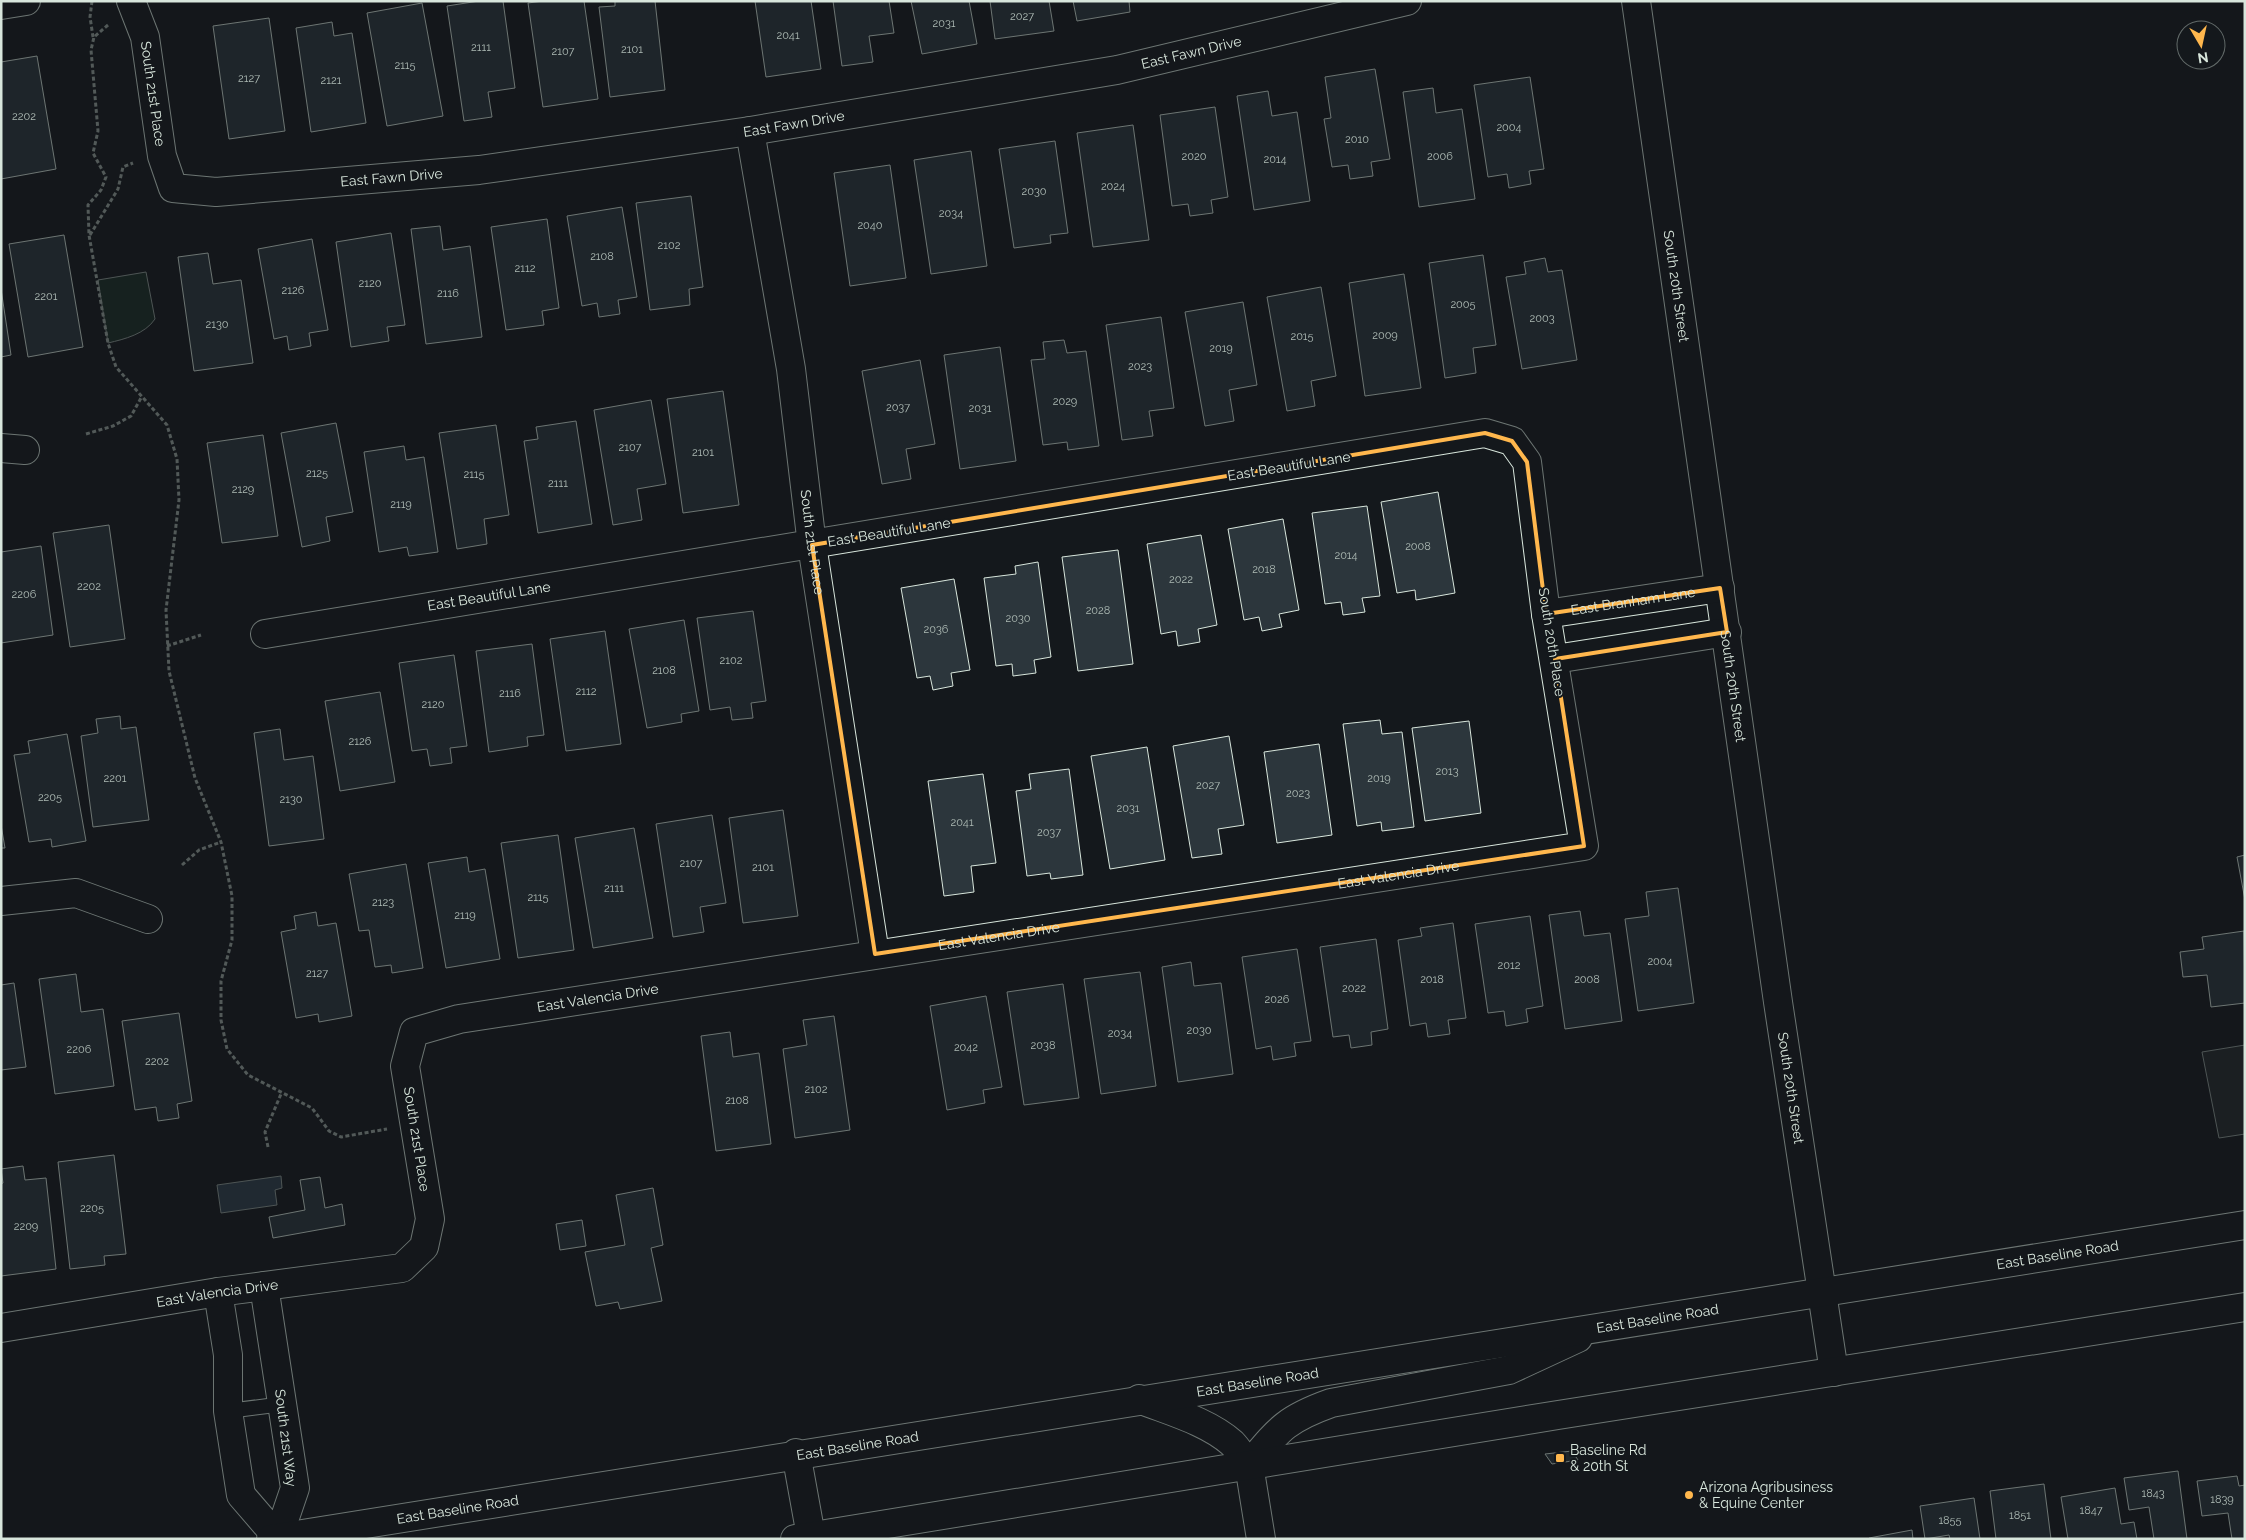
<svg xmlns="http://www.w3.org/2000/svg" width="2246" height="1540" viewBox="0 0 2246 1540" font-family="Raleway,sans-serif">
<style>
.green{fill:#1a2d24;stroke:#939e99}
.parking{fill:#24282b;stroke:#939e99}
.water{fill:#2f3f4d;stroke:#939e99}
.building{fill:#2c363c;stroke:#d8e6dc}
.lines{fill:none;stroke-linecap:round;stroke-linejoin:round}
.service-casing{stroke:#d8e6dc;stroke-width:16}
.minor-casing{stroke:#d8e6dc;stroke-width:30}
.primary-casing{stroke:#d8e6dc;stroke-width:30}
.path{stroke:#9da8a2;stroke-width:3;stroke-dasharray:4 2.5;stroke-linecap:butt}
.service{stroke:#14181c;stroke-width:14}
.minor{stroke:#14181c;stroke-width:28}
.primary{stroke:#14181c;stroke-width:28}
.marked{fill:none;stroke:#ffb74d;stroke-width:4;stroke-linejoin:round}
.poi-dot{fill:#ffb74d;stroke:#14181c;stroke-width:2}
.labels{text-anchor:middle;stroke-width:4;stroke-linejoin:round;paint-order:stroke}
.number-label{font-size:11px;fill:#adbab4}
.street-label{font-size:14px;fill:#d8e6dc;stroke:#14181c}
.poi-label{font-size:14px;fill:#d8e6dc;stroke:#14181c;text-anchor:start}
</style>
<rect width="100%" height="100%" fill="#14181c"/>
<path class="green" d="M146,272L155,319C145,334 125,339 108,343L98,280Z"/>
<path class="parking" d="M2245,1045V1134L2219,1138L2202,1052Z"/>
<path class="water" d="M281,1176L282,1188L275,1190L277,1205L221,1213L217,1185Z"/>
<path class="building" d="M479,1H503L515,88L488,92L492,117L464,121L447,6Z
M543,1H584L598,99L543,107L528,3Z
M615,1H655L665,90L610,97L599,7L615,6Z
M755,1H811L821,69L766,77Z
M833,1H889L894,33L869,36L873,62L842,66Z
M911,1H969L977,44L922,54Z
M990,1H1049L1054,31L995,39Z
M1073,1H1129L1130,12L1077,21Z
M422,3L443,116L387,126L367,13Z
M269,18L285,131L229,139L213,26Z
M332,22L334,36L352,33L366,123L311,132L296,28Z
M37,56L56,169L1,179V62Z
M1375,69L1390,159L1371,162L1373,176L1350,179L1348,165L1332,167L1324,119L1331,118L1325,77Z
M1530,77L1544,169L1529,171L1531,184L1509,188L1507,174L1488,177L1474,85Z
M1433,88L1436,113L1462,109L1475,199L1419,207L1403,92Z
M1268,91L1272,116L1297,112L1310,201L1254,210L1237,96Z
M1215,107L1228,197L1211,200L1213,213L1190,216L1188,204L1172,206L1160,115Z
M1133,125L1149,240L1093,247L1077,133Z
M1055,141L1068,233L1050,235L1051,243L1014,248L999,149Z
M971,151L987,266L931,274L914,160Z
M890,165L906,278L850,286L834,173Z
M691,196L703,287L689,289L690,305L650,310L636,203Z
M622,207L637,297L618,300L620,314L599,317L597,303L582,306L567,216Z
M547,219L559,308L542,311L544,325L506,330L491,227Z
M440,226L443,250L470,246L482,337L426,344L411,229Z
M391,233L405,325L387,327L389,341L351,347L336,242Z
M64,235L83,347L28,357L9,244Z
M312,239L328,330L309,333L311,346L289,350L287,336L274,339L258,249Z
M208,253L213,284L241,280L253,363L194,371L178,257Z
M1483,255L1496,345L1473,348L1476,373L1445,378L1429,263Z
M1545,258L1548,272L1562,270L1577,360L1522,369L1506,277L1526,274L1524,262Z
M1404,274L1421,388L1365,396L1349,283Z
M1321,287L1336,376L1311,381L1315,406L1287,411L1267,297Z
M1,289L11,355L1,357Z
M1243,302L1257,385L1229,390L1234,421L1205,426L1185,312Z
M1161,317L1174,408L1149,411L1153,436L1122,440L1106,325Z
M1064,340L1067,353L1086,351L1099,446L1068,450L1067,442L1043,445L1031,360L1045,359L1043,342Z
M1000,347L1016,461L960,469L944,355Z
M920,360L935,444L906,449L911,479L882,484L862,371Z
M723,391L739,505L683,513L667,399Z
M651,400L666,484L637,489L642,520L613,525L594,410Z
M576,421L592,524L538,533L524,441L538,439L536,427Z
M336,423L353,512L326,517L330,541L302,547L281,433Z
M496,425L509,515L484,519L487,544L457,549L439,433Z
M263,435L278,536L222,543L207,443Z
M404,446L406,460L424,457L438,552L409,556L407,547L379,552L364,452Z
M1438,492L1455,593L1416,600L1415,590L1397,593L1381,502Z
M1367,506L1380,596L1362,598L1365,612L1343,615L1341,602L1325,604L1312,513Z
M1283,519L1299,610L1279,614L1282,627L1262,631L1259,617L1244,620L1228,529Z
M109,525L125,639L70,647L53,533Z
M1201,535L1217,625L1198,629L1200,642L1178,646L1176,631L1161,634L1147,544Z
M41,546L53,635L1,643V552Z
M1118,550L1133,664L1078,671L1062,557Z
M1038,562L1051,657L1034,660L1036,673L1013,676L1012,664L996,666L984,578L1016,574L1015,566Z
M954,579L970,670L951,673L953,686L933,690L930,676L917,678L901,588Z
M753,611L766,701L751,703L753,718L732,720L730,707L710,710L697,618Z
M684,620L699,711L681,714L682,722L647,728L629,629Z
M605,631L621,744L566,751L550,639Z
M532,644L544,735L527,737L528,746L489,752L476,651Z
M454,655L467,746L450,748L452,763L430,766L427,749L412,751L399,663Z
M380,692L395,782L340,791L325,701Z
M120,716L121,729L136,727L149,820L93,827L81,736L98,733L96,719Z
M1380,720L1382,734L1402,732L1414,827L1382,831L1381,822L1357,826L1343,724Z
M1469,721L1481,813L1425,821L1412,728Z
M280,729L284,760L313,756L324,839L269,846L254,733Z
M67,734L86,841L52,847L51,839L29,842L14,755L30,753L28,741Z
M1229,736L1244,825L1218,829L1222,854L1192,858L1173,746Z
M1319,744L1332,835L1277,843L1264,752Z
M1147,747L1165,860L1110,869L1091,756Z
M1069,769L1083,875L1051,879L1050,873L1027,876L1016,791L1031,789L1029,774Z
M983,774L996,863L971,866L974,892L944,896L928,781Z
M783,810L798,916L743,923L729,818Z
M712,815L726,903L700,907L704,932L673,937L656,824Z
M1,825L5,848H1Z
M634,828L653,938L593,948L575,838Z
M558,835L574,950L518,958L501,843Z
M2245,855V900L2237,857Z
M467,857L469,872L485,869L500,959L446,968L428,863Z
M406,864L423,968L392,973L391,965L375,967L369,930L359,931L349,874Z
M1678,888L1694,1003L1638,1011L1625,919L1649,916L1646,892Z
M1580,911L1584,936L1610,933L1622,1021L1565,1029L1549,915Z
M316,912L318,926L336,923L352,1016L319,1022L318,1014L296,1018L281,932L296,929L294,916Z
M1530,916L1543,1006L1526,1009L1528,1022L1506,1026L1504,1011L1488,1013L1475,924Z
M1453,923L1466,1018L1448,1020L1450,1034L1428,1037L1426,1023L1410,1026L1398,940L1422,936L1420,928Z
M2244,931L2245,1003L2211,1007L2207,975L2183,977L2180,952L2204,949L2202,937Z
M1376,939L1388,1029L1371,1032L1372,1045L1351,1048L1349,1035L1333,1037L1320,947Z
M1297,949L1311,1041L1294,1043L1296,1056L1273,1060L1271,1046L1256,1049L1242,957Z
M1191,962L1194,986L1221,983L1233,1074L1178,1082L1162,967Z
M1140,972L1156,1086L1101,1094L1084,979Z
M76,974L81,1012L103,1009L114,1086L55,1094L39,979Z
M14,983L26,1067L1,1070V985Z
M1063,984L1079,1098L1024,1105L1007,992Z
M986,996L1002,1087L983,1090L985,1103L947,1110L930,1006Z
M179,1013L192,1101L177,1104L179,1118L158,1121L156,1107L135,1110L122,1021Z
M834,1016L850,1130L795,1138L783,1049L807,1045L803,1020Z
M730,1032L733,1057L759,1053L771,1144L716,1151L701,1036Z
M114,1155L126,1254L104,1256L105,1265L70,1269L58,1162Z
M23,1166L25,1180L46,1178L56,1269L1,1276V1184L3,1183L1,1169Z
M320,1177L325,1208L342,1204L345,1225L273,1238L269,1217L305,1210L300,1180Z
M653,1188L663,1245L651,1248L662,1301L620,1309L618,1302L596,1306L585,1252L625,1245L616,1195Z
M582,1220L586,1246L560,1250L556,1224Z
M1572,1451L1578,1460L1552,1464L1545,1454Z
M2178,1471L2187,1539H2154L2149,1507L2129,1510L2124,1478Z
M2237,1476L2239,1486L2245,1485V1539H2232L2228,1513L2202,1516L2197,1481Z
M2044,1484L2051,1539H1996L1990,1491Z
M2115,1488L2121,1524L2134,1522L2137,1539H2068L2061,1497Z
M1974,1498L1980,1539H1950L1949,1535L1925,1539L1920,1506Z
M1912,1530L1913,1539H1870L1869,1538Z"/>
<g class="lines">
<g class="service-casing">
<path id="service" d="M228,1411L283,1404"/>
</g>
<g class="minor-casing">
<g id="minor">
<path id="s1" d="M131,1L145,37L162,156L173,188L216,192L479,170L750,131L1117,70L1407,1"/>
<path id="s2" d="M1636,1L1778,1002L1834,1372"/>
<path d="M1,5L26,1"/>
<path id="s3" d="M750,131L791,369L812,545L875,954"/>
<path d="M1,448L25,450"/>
<path id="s4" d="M1546,614L1720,588"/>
<path d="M1555,659L1727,632"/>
<path d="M1,901L76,893L148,919"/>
<path d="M218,1292L228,1355V1411L241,1495L278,1538L295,1488L264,1286"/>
<path id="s5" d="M1,1328L218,1292L402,1268L424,1247L430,1219L405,1066L414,1032L459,1019L1584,846L1546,614L1527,462L1512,441L1485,433L265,634"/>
<path d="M1249,1465L1261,1539"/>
</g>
</g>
<g class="primary-casing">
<g id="primary">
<path d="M1139,1399C1169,1411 1207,1421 1232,1443C1238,1449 1243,1458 1249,1465C1279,1429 1286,1419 1331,1403L1509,1370L1578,1338"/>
<path d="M796,1453L811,1536"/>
<path id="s6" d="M271,1539L2245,1225"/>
<path d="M795,1539L1558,1415L2245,1307"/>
</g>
</g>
<path class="path" d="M92,1L90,17L93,37
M108,25L94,37L91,50L98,131L93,153L106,177L101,190L88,205L89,235L108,343L116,367L167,425L177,459L179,500L166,610L169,671L195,778L221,842L232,896V940L221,981V1020L227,1049L248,1075L312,1108L329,1131L341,1137L387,1129
M90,235L118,189L123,167L133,163
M86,434L113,426L131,416L141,398
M167,646L201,635
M182,865L199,850L221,842
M268,1147L265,1132L281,1094"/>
<use href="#service" class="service"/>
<use href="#minor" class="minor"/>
<use href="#primary" class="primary"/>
</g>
<path d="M0 0H2246V1540H0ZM1485,433L1512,441L1527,462L1546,614L1720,588L1727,632L1555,659L1584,846L875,954L812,545Z" fill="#14181c" fill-opacity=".55" fill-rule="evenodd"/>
<path class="marked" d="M1485,433L1512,441L1527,462L1546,614L1720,588L1727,632L1555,659L1584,846L875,954L812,545Z"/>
<g class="poi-dot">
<rect x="1555" y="1453" width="10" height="10" rx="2.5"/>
<circle cx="1689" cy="1495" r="5"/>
</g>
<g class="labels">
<g class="number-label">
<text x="1022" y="20">2027</text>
<text x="944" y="27">2031</text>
<text x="788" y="39">2041</text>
<text x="481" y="51">2111</text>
<text x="632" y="53">2101</text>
<text x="563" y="55">2107</text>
<text x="405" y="69">2115</text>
<text x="249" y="82">2127</text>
<text x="331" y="84">2121</text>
<text x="24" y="120">2202</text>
<text x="1509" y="131">2004</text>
<text x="1357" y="143">2010</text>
<text x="1194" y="160">2020</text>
<text x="1440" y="160">2006</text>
<text x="1275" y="163">2014</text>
<text x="1113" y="190">2024</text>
<text x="1034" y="195">2030</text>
<text x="951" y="217">2034</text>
<text x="870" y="229">2040</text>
<text x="669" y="249">2102</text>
<text x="602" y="260">2108</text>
<text x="525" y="272">2112</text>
<text x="370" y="287">2120</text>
<text x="293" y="294">2126</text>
<text x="448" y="297">2116</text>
<text x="46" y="300">2201</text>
<text x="1463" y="308">2005</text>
<text x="1542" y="322">2003</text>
<text x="217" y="328">2130</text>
<text x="1385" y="339">2009</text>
<text x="1302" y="340">2015</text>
<text x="1221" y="352">2019</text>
<text x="1140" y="370">2023</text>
<text x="1065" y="405">2029</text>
<text x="898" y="411">2037</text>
<text x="980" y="412">2031</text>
<text x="630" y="451">2107</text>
<text x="703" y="456">2101</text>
<text x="317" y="477">2125</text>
<text x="474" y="478">2115</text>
<text x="558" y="487">2111</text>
<text x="243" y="493">2129</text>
<text x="401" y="508">2119</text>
<text x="1418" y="550">2008</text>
<text x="1346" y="559">2014</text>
<text x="1264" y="573">2018</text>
<text x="1181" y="583">2022</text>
<text x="89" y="590">2202</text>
<text x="24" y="598">2206</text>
<text x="1098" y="614">2028</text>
<text x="1018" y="622">2030</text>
<text x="936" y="633">2036</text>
<text x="731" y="664">2102</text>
<text x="664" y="674">2108</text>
<text x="586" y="695">2112</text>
<text x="510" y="697">2116</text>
<text x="433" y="708">2120</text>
<text x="360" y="745">2126</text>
<text x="1447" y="775">2013</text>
<text x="115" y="782">2201</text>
<text x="1379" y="782">2019</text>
<text x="1208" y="789">2027</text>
<text x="1298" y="797">2023</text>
<text x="50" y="801">2205</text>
<text x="291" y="803">2130</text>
<text x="1128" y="812">2031</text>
<text x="962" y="826">2041</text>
<text x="1049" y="836">2037</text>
<text x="691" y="867">2107</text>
<text x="763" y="871">2101</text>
<text x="614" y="892">2111</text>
<text x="538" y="901">2115</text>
<text x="383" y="906">2123</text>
<text x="465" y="919">2119</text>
<text x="1660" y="965">2004</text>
<text x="1509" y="969">2012</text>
<text x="317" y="977">2127</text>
<text x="1432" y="983">2018</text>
<text x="1587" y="983">2008</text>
<text x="1354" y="992">2022</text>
<text x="1277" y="1003">2026</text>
<text x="1199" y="1034">2030</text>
<text x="1120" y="1037">2034</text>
<text x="1043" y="1049">2038</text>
<text x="966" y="1051">2042</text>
<text x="79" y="1053">2206</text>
<text x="157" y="1065">2202</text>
<text x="816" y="1093">2102</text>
<text x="737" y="1104">2108</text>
<text x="92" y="1212">2205</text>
<text x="26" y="1230">2209</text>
<text x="2153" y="1497">1843</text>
<text x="2222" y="1503">1839</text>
<text x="2091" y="1514">1847</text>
<text x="2020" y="1519">1851</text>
<text x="1950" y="1524">1855</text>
</g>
<g class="street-label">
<text dy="5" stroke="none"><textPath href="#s1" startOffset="1222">East Fawn Drive</textPath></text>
<text dy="5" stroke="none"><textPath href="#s1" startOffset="96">South 21st Place</textPath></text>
<text dy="5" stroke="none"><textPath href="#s1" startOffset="818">East Fawn Drive</textPath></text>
<text dy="5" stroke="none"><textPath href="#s1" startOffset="412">East Fawn Drive</textPath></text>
<text dy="5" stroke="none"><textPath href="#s2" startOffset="288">South 20th Street</textPath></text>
<text transform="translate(1289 466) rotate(-9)" y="5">East Beautiful Lane</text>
<text transform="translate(889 532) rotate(-9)" y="5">East Beautiful Lane</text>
<text dy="5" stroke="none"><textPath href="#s3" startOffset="416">South 21st Place</textPath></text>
<text transform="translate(489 596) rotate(-9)" y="5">East Beautiful Lane</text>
<text dy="5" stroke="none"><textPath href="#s4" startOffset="88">East Branham Lane</textPath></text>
<text transform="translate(1552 642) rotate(81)" y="5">South 20th Place</text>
<text dy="5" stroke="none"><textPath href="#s2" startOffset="692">South 20th Street</textPath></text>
<text dy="5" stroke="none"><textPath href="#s5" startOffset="1652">East Valencia Drive</textPath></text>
<text dy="5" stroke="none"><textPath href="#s5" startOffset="1248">East Valencia Drive</textPath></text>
<text dy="5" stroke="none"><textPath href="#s5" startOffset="842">East Valencia Drive</textPath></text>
<text dy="5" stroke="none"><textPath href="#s2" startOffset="1098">South 20th Street</textPath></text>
<text transform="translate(417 1139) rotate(81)" y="5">South 21st Place</text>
<text dy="5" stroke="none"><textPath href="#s6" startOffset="1809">East Baseline Road</textPath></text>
<text dy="5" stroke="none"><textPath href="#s5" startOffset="219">East Valencia Drive</textPath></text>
<text dy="5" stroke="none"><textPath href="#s6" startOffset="1404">East Baseline Road</textPath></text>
<text dy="5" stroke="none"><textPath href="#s6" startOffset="999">East Baseline Road</textPath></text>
<text transform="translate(286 1438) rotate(83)" y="5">South 21st Way</text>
<text dy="5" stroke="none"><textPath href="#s6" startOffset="594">East Baseline Road</textPath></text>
<text dy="5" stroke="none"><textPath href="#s6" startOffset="189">East Baseline Road</textPath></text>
</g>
<g class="poi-label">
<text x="1570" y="1455">Baseline Rd<tspan x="1570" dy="16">&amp; 20th St</tspan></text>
<text x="1699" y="1492">Arizona Agribusiness<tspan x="1699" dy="16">&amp; Equine Center</tspan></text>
</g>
</g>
<rect width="2246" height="1540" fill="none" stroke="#d8e6dc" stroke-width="5"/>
<g transform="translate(2201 45) rotate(171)"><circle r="24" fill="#14181c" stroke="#626a69"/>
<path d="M0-4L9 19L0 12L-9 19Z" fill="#ffb74d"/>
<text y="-8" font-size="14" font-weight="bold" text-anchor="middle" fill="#d8e6dc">N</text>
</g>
</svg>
